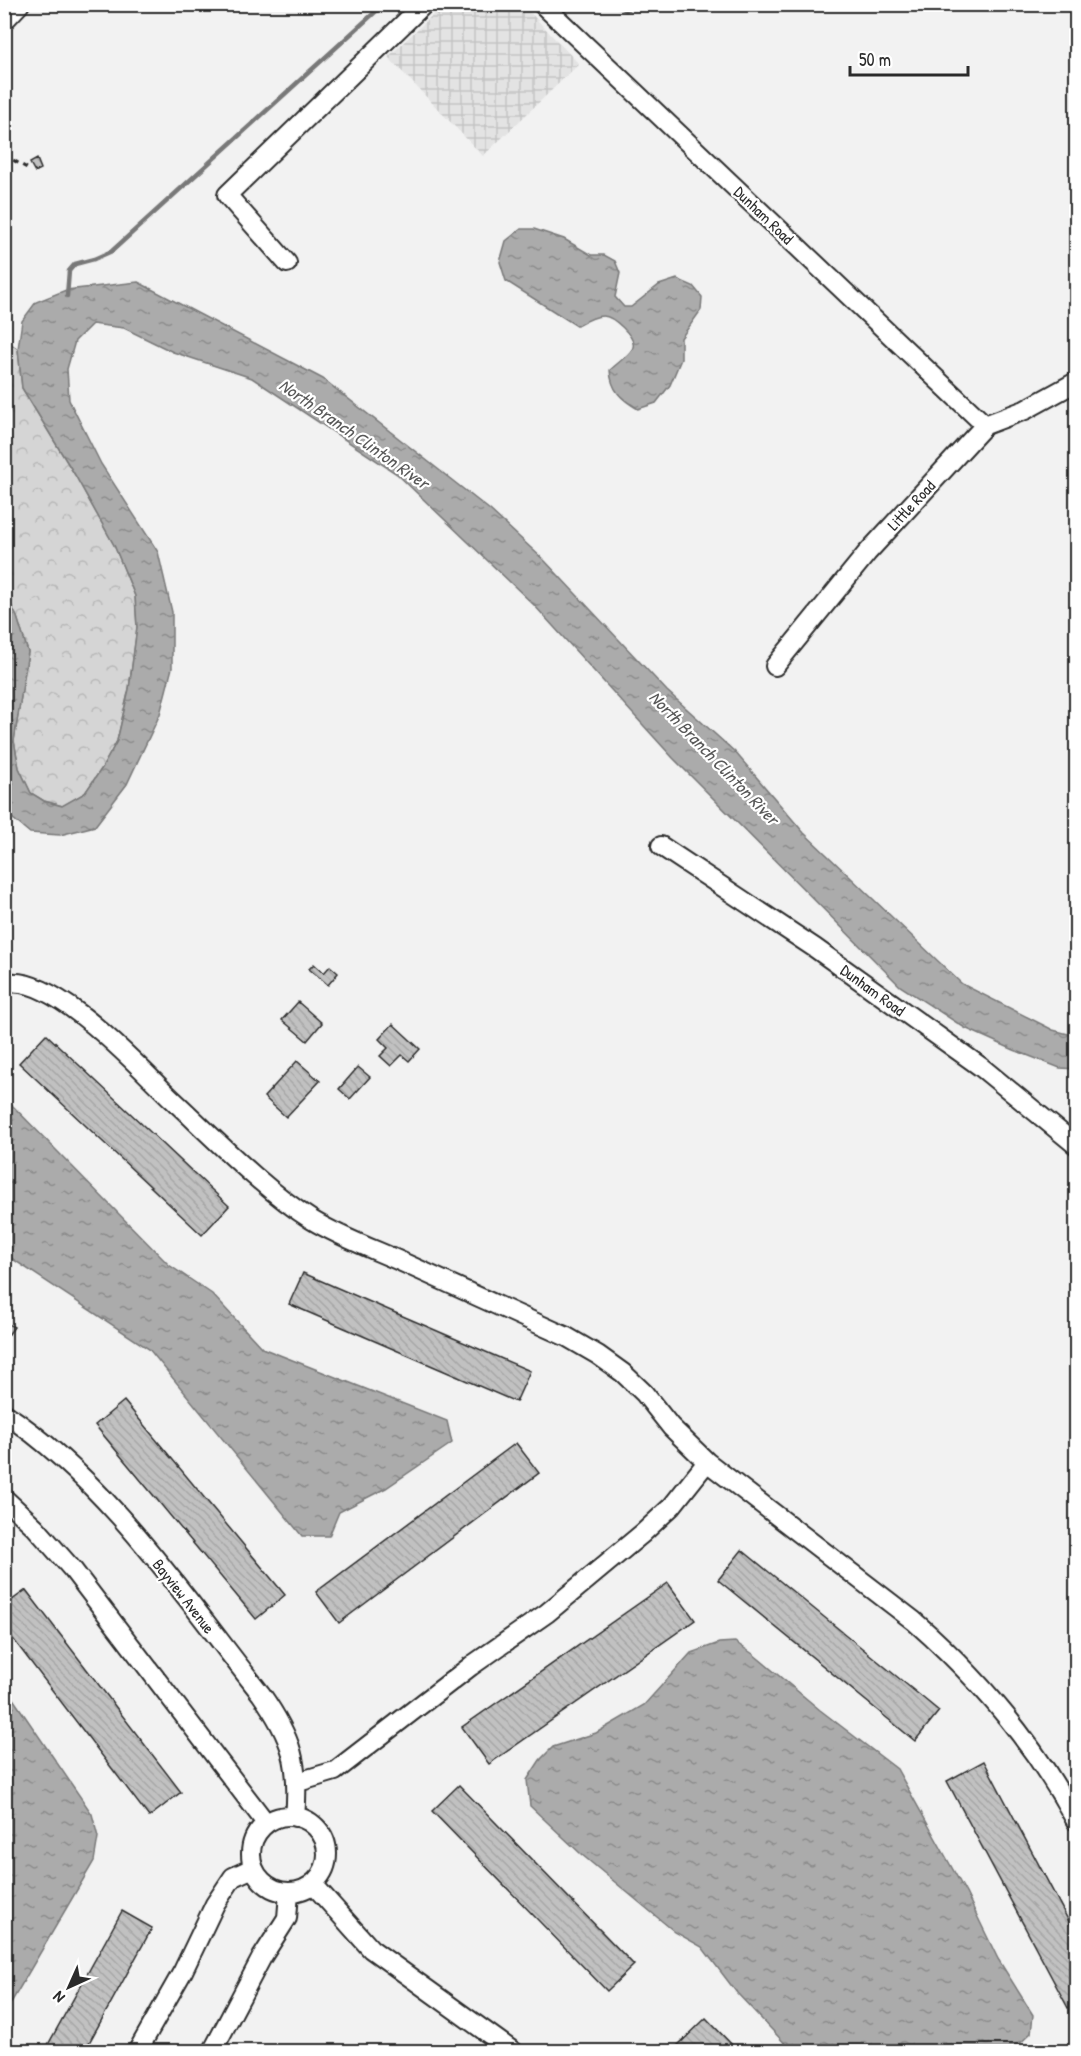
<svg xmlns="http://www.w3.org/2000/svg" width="1081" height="2056" viewBox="0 0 1081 2056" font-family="'Patrick Hand',sans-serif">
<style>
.industrial{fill:url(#industrial-grid)}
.forest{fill:url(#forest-crowns);stroke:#808080;stroke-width:1.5}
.water{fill:url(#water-ripples);stroke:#787878;stroke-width:1.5}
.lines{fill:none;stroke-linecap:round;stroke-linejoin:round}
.stream{stroke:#787878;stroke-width:4.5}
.building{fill:url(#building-back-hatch);stroke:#2b2b2b;stroke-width:1.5}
.minor-casing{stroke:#2b2b2b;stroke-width:22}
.path{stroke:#2b2b2b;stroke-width:3;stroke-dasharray:6 4.5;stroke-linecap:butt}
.minor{stroke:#fff;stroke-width:18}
.labels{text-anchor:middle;stroke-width:4.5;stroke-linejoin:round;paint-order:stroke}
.street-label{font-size:16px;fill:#2b2b2b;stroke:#fff}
.water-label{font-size:18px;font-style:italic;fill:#585858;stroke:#fff}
</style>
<defs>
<pattern id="industrial-grid" width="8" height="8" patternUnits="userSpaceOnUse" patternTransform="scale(1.5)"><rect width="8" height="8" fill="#e3e3e3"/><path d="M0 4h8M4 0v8" fill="none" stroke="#c3c3c3"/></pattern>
<pattern id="forest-crowns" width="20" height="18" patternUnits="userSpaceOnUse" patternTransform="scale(1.5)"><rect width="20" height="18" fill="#d5d5d5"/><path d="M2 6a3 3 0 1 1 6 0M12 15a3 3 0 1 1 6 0" fill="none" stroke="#b7b7b7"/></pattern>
<pattern id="water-ripples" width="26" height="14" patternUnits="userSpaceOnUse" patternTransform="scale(1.5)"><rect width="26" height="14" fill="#ababab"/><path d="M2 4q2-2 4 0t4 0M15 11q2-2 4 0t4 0" fill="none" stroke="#8b8b8b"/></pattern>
<pattern id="building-back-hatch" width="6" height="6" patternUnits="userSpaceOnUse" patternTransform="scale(1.5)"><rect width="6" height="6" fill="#c1c1c1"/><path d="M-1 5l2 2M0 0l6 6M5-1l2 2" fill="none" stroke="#a6a6a6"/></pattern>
</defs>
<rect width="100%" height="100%" fill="#f2f2f2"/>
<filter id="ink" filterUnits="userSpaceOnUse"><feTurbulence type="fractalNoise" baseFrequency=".0167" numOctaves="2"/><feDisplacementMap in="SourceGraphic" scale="12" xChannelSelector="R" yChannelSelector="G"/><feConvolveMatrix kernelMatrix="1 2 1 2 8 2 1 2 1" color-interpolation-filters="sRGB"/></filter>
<g filter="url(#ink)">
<path class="industrial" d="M523,5L579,64L483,156L388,57L443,5Z"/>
<path class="forest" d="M4,339L18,349L22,388L75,475L114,545L135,596L137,627L129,689L117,741L102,768L85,793L63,806L44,801L31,793L19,768L14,741L28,652L17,617L5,593Z"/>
<path class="water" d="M521,229H534L564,239L591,255H604L615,261L620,273L615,297L624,307H631L659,285L677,279L693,286L702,297L701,310L681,338V359L670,385L656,403L638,409C621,399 611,390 610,370C615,365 632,353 633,347C636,337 613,316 603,316C594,316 584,322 577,326L506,281L500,262L506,241Z
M138,282L323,379L490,510L545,561L667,691L735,752L804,833L962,984L1053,1030L1076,1036V1069L1060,1068L1014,1050L965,1028L900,986L673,758L534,605L397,474L252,378L173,352L124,328L92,324L75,341L67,369L69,400L101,464L158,552L172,612V668L160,714L127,784L95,826L60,835L30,833L6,813L4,810L5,593L17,617L28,652L14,741L19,768L31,793L44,801L62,806L85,793L102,768L117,741L129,689L137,627L135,596L114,545L75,475L22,388L18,349L22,321L36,302L66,290Z
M4,1097L169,1265L212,1294L262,1348L447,1421L452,1443L386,1488L339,1512L329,1536H302L149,1349L5,1254Z
M735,1642L753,1654L820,1710L897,1769L966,1893L998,1959L1033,2015L1031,2033L1012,2051H792L737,1993L702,1947L675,1932L581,1854L530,1806L527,1780L540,1760L553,1747L596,1733L644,1705L691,1653L719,1643Z
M5,1687L92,1814L98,1837L94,1861L5,2013Z"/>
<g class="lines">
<path class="stream" d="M615,4L626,10L634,4
M67,296L69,271L75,264L94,259L112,251L384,4"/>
</g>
<path class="building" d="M37,159L41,169L35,172L30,163Z
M314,964L324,973L330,966L338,973L328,985L309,969Z
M298,1002L322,1023L307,1041L282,1020Z
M393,1024L420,1049L409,1061L402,1055L391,1066L380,1056L388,1048L379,1039Z
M46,1034L229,1206L202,1235L19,1063Z
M297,1061L320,1081L286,1117L264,1097Z
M358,1067L370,1077L350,1099L339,1089Z
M303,1273L530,1371L516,1402L289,1304Z
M4,1322L14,1327L4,1341Z
M124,1401L285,1595L256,1619L95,1425Z
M516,1443L539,1473L339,1623L316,1592Z
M742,1550L939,1711L915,1741L718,1580Z
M668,1583L695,1620L489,1764L462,1727Z
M26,1590L181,1792L149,1817L4,1627V1606Z
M984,1761L1076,1935V2003L1068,2008L947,1781Z
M459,1785L634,1965L607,1991L432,1811Z
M122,1911L152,1928L84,2052H44Z
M706,2018L739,2052H681L676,2047Z"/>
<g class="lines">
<g class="minor-casing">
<path id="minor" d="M542,4L985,425
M4,21L20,4
M287,263L227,195L424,4
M775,666L867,553L985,425L1025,410L1076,382
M661,846L815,948L981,1067L1076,1145
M4,984C51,970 140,1069 172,1099C215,1139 263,1189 312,1220C340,1237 373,1249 402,1262C457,1287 512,1312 567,1337L598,1355L623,1373L644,1393L671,1427L707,1462
M4,1413C108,1482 185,1598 261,1694C292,1738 300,1764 295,1817
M4,1498L35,1527L73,1570L266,1823
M298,1782L335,1771L471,1666L547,1613L643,1533L672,1506L707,1462L914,1621C980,1679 1035,1744 1076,1821
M251 1854a38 38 0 1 1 76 0a38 38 0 1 1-76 0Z
M313,1884L371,1949L514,2052
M137,2052L183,1971L215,1904L233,1877L253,1868
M212,2052L262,1957L287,1918L289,1893"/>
</g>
<path class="path" d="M4,155L27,168"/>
<use href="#minor" class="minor"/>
</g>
</g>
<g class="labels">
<g class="street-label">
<text transform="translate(764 215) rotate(44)" y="6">Dunham Road</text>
<text transform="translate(911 505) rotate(-47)" y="6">Little Road</text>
<text transform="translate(873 990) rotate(36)" y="6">Dunham Road</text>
<text transform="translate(184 1596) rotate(52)" y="6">Bayview Avenue</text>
</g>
<g class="water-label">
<text transform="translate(354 434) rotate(35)" y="6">North Branch Clinton River</text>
<text transform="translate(714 758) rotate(46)" y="6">North Branch Clinton River</text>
</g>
</g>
<rect width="1081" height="2056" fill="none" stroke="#fff" stroke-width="24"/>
<rect x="12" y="12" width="1057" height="2032" fill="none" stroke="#2b2b2b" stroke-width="2" filter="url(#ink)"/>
<g transform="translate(69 1987) rotate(225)" stroke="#ffffff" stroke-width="4.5" paint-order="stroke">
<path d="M0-4.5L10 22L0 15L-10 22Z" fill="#2b2b2b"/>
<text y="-9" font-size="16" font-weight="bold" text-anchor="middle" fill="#2b2b2b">N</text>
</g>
<path d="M850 66v9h118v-9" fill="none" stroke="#2b2b2b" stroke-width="3"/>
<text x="859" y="66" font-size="18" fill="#2b2b2b" stroke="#ffffff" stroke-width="4.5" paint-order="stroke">50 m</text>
</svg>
